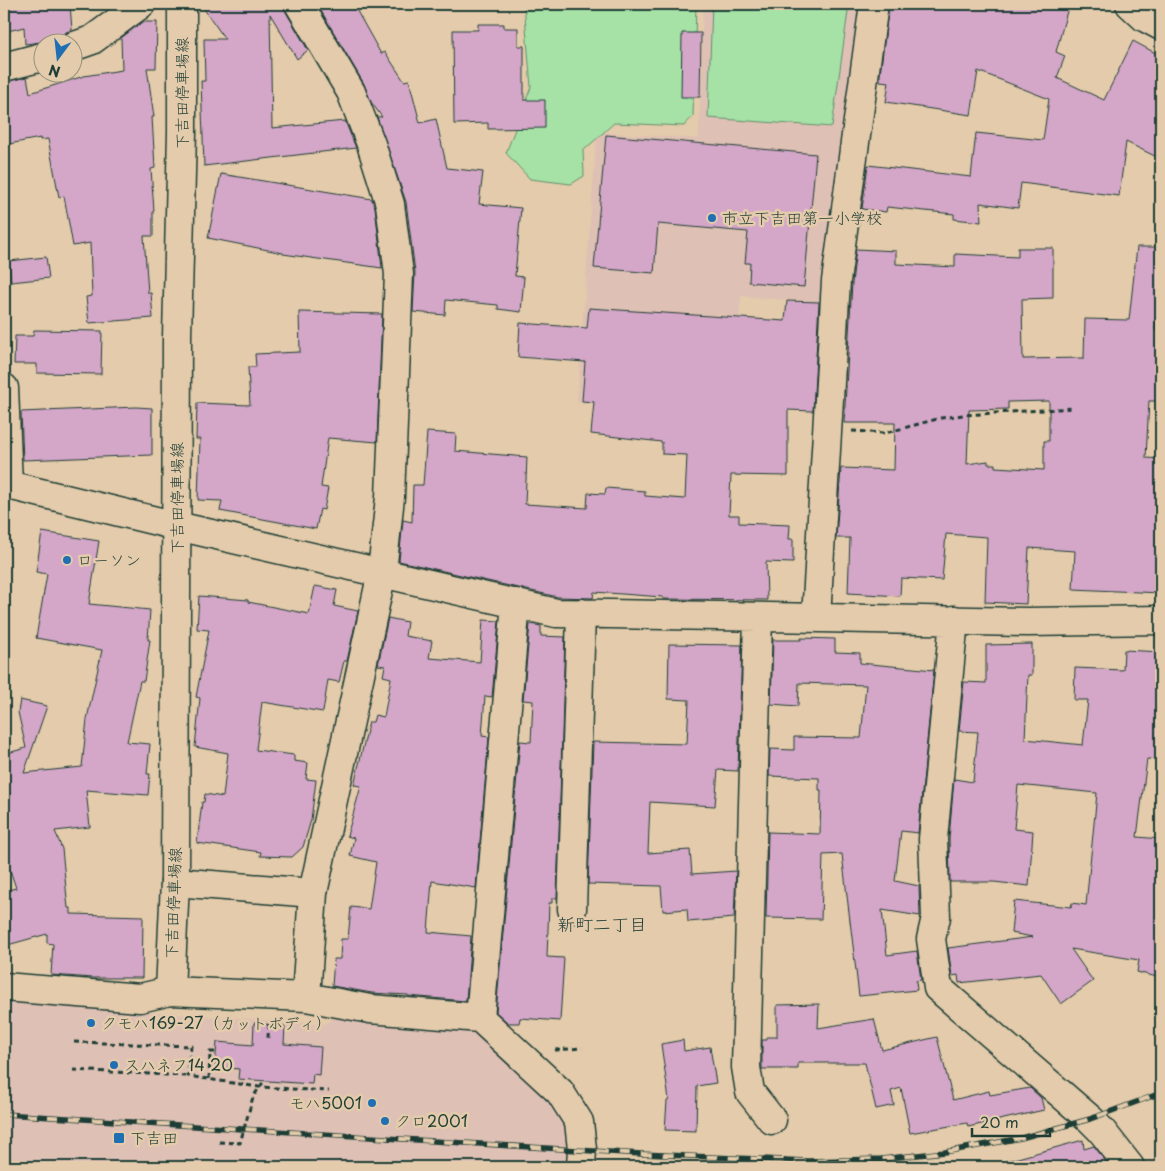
<svg xmlns="http://www.w3.org/2000/svg" width="1165" height="1171" viewBox="0 0 1165 1171" font-family="'Playpen Sans','Klee One',sans-serif">
<style>
.built{fill:#dec0b4}
.green{fill:#a6e1a6;stroke:#628f6d}
.building{fill:#d4a6c8;stroke:#1f3d34;fill-rule:evenodd}
.lines{fill:none;stroke-linecap:round;stroke-linejoin:round}
.minor-casing{stroke:#1f3d34;stroke-width:31}
.major-casing{stroke:#1f3d34;stroke-width:31}
.path{stroke:#1f3d34;stroke-width:3;stroke-dasharray:5 4;stroke-linecap:butt}
.minor{stroke:#e3cbab;stroke-width:28}
.major{stroke:#e3cbab;stroke-width:28}
.rail-casing{stroke:#1f3d34;stroke-width:5.5}
.rail{stroke:#e3cbab;stroke-width:4;stroke-dasharray:11;stroke-linecap:butt}
.poi-dot{fill:#1f6fb2;stroke:#e3cbab;stroke-width:2}
.labels{text-anchor:middle;stroke-width:5;stroke-linejoin:round;paint-order:stroke}
.street-label{font-size:16px;fill:#1f3d34;stroke:#e3cbab}
.poi-label{font-size:16px;fill:#1f3d34;stroke:#e3cbab;text-anchor:start}
.neighbourhood-label{font-size:18px;fill:#1f3d34;stroke:#e3cbab}
</style>
<rect width="100%" height="100%" fill="#e3cbab"/>
<filter id="ink" filterUnits="userSpaceOnUse"><feTurbulence type="fractalNoise" baseFrequency=".02" numOctaves="2"/><feDisplacementMap in="SourceGraphic" scale="10" xChannelSelector="R" yChannelSelector="G"/><feConvolveMatrix kernelMatrix="1 2 1 2 8 2 1 2 1" color-interpolation-filters="sRGB"/></filter>
<g filter="url(#ink)">
<path class="built" d="M703,4H860L823,303L741,296L731,414L577,402L597,132L699,139Z
M4,997L81,1002V1008L326,1024L337,1014L473,1027L554,1103L564,1122L568,1162L554,1167H4Z"/>
<path class="green" d="M524,4H696L693,116L684,126L614,123L583,151L584,176L571,184L530,179L506,153L531,87Z
M712,4H849L832,127L708,118Z"/>
<path class="building" d="M4,4H70L72,30L66,32L58,40L25,44L24,27L4,32Z
M206,4H283L286,12L308,50L297,59L270,14L272,128L345,121L356,148L204,166L201,81H205L204,39H225L202,6H208Z
M317,4H353L381,54L385,52L404,81L409,80L420,123L436,119L447,168L483,172L479,204L521,208L515,276L524,277L521,312L498,309V305L446,300L445,315L413,312L415,272L406,202L377,117H382L371,102L364,84Z
M889,4H1069L1056,52L1065,56L1057,78L1104,100L1133,41L1161,56V159L1126,142L1119,196L1021,183L1018,208L980,203L981,222L954,219V214L887,207L886,212L862,209L868,165L971,177L976,133L1043,140L1049,99L978,71L971,115L886,102L889,82L880,81V75Z
M142,22H157L156,68H147L154,117H152L155,168L151,169L154,211H153V236H144L148,293H151L153,318L89,323L86,297L92,296L90,243L73,246L64,196L59,197L48,139L40,140V138L4,145V82L27,77L30,93L84,76L122,70L121,38Z
M478,24H504V28H518V46H524V100H545V128L488,129V123L454,124L453,30H478Z
M682,33H701L700,97H681Z
M606,135L816,154L804,287L749,282L750,263H745L748,232L658,224L654,273L594,268Z
M221,174L372,199L375,207L382,268L283,254V253L208,238Z
M1137,247H1161V282L1155,329H1156V332H1161V401H1149L1146,458L1161,459V593L1073,589L1075,551L1029,548L1026,604L985,602L987,537L946,534L942,580L901,578L900,596L848,593L850,538H836L841,468L894,470L895,423H844L852,283L856,249L896,251V264L955,267V254L1018,257V248H1053V298L1022,299L1023,359L1084,358L1085,319L1129,320ZM1049,401V441H1044V470L995,467V464H988V461L967,464L969,410L1008,409V402Z
M46,257L49,278L11,282L9,261Z
M787,301L819,302L813,411L788,410V476L731,475L729,515H739V523L790,525L789,539H793V563L766,562L767,600L663,599V597L594,592L593,598L558,597L399,561L403,520L412,522L413,485H423L427,432L456,434L455,451L527,457L525,504L587,508L588,493L605,494L606,488L645,491V496L685,499L687,455L662,454V442L591,434L594,402L582,401L585,362L518,357L520,323L587,328L589,308L785,321Z
M299,312L382,314L377,442L328,438L321,487L328,488L324,510L320,509L316,529L220,511L222,501L198,500L200,439H196L197,403L250,405L248,367H256L255,354L300,352Z
M34,330L102,331L101,374L37,373V364H14L15,336H33Z
M136,407L152,408V455L23,460L21,412Z
M42,532L99,541L89,604L150,610L148,640H150L144,681H140L127,742L150,744L147,774H150L148,795L86,790L90,827L55,831L62,849L68,908H71V914L143,916L142,978H93L51,975L53,944L47,943V934L4,946V891L16,888L4,852V754L26,748L18,712L20,700L47,706L24,773L82,767L87,719L102,650L36,638L47,574L36,572Z
M315,586L337,590L334,606L358,611L347,661H344L339,682L328,680L323,712L262,702L256,750L294,755V761L308,763L306,779L316,780L311,820L303,847L292,857L260,856L261,852L197,843L202,802H204L205,794L223,797L228,753L195,747L200,698L196,697L209,630L197,629L199,596L248,600V602L309,614Z
M388,618L407,622L405,636L432,641L429,658L480,662L483,620L499,621L492,697L485,696L482,736L489,737L476,888L432,881L428,932L471,936L466,1001L408,996V995L372,993L332,986L334,959H340L341,939H348L351,907L369,909L376,862L350,856L354,838L347,836L361,786L354,785L369,722H373L375,715L384,717L391,678L383,676L385,666L378,665Z
M530,624L541,626V636L565,637L557,898H552V903H549L547,957L564,958L560,1021L520,1018L519,1023H508L496,1012L520,741L531,742L533,701L523,700Z
M801,638L835,639V652L860,653V663L934,670L918,833L901,831L895,881L919,886L920,916L882,910L887,955L917,951L921,980L916,981L917,990L859,996L842,854L823,855L821,919L766,918L768,832L820,834L821,790H819V778L769,776L770,749L794,750V737L861,738L866,685L799,683L798,706L771,704L773,640H801Z
M669,644L742,645L738,771L718,770L715,806L650,802L648,853L690,850L692,874L736,871L734,918L688,922L687,909L663,911L661,886L588,884L593,742L687,744L689,700L668,699Z
M1032,644V675H1028L1025,739L1083,745L1088,700H1074L1075,668L1123,670L1124,650L1161,652V760L1147,759L1137,837L1161,839V978L1137,972L1139,960L1071,949L1093,981L1061,1004L1041,974L959,983L958,975L952,976L948,948L1033,937L1011,933L1014,901L1071,907L1072,903L1086,905L1097,793L1018,785L1014,829L1033,831L1029,886L994,882H950L949,839L954,779L973,782L978,732L959,731L964,682L986,683V645Z
M819,1004L818,1028L874,1019L882,1050L937,1037L953,1100L989,1091L990,1095L1030,1088L1041,1098L1044,1110L968,1127L967,1123L910,1133L901,1088L891,1091L894,1105L876,1109L865,1063H798V1069H762V1040H767V1037H777V1005Z
M254,1023L285,1026L284,1044L321,1047L319,1075L313,1074L312,1084L238,1079L239,1069L215,1067L217,1042L253,1045Z
M683,1040L684,1051L710,1047L716,1083L697,1086L696,1131L665,1130L667,1101L669,1100L661,1044Z
M1083,1140L1084,1149L1094,1146L1110,1167H1008L1007,1161Z"/>
<g class="lines">
<g class="minor-casing">
<path id="minor" d="M299,4L351,92L371,144L390,204L399,274L390,497L382,572L313,893L306,997
M1130,4L1144,17L1161,26
M72,47L92,40L141,4
M4,67L42,57
M4,388L8,485
M4,484L177,526L556,613L1028,622L1161,620
M758,617L746,1067L750,1092L772,1120
M816,618L836,281L874,4
M954,620L933,839L936,917L931,939L938,988L1090,1119L1101,1130L1130,1167
M175,882L313,893
M572,909L581,613
M4,987L140,998L170,991L306,997L370,1009L480,1018L560,1092L579,1122L582,1149L581,1167
M480,1018L516,603"/>
</g>
<g class="major-casing">
<path id="major" d="M170,991L175,882L177,337L182,132V4"/>
</g>
<path class="path" d="M852,431L885,433L941,418L963,415L1074,408
M268,1038L269,1021
M74,1042L191,1046L188,1076L259,1087L329,1091
M555,1050L582,1048
M73,1070L188,1076
M209,1079L210,1052H216
M219,1142L240,1143L253,1097L264,1081"/>
<use href="#minor" class="minor"/>
<use href="#major" class="major"/>
<g class="rail-casing">
<path id="rail" d="M4,1114L641,1154L808,1161L881,1159L945,1152L1021,1138L1090,1119L1161,1093"/>
</g>
<use href="#rail" class="rail"/>
</g>
</g>
<g class="poi-dot">
<circle cx="712" cy="218" r="5"/>
<circle cx="67" cy="560" r="5"/>
<circle cx="91" cy="1023" r="5"/>
<circle cx="114" cy="1065" r="5"/>
<circle cx="372" cy="1103" r="5"/>
<circle cx="385" cy="1121" r="5"/>
<rect x="113" y="1132" width="12" height="12" rx="2.5"/>
</g>
<g class="labels">
<g class="street-label">
<text transform="translate(182 93) rotate(-90)" y="6">下吉田停車場線</text>
<text transform="translate(177 498) rotate(-90)" y="6">下吉田停車場線</text>
<text transform="translate(173 903) rotate(-88)" y="6">下吉田停車場線</text>
</g>
<g class="poi-label">
<text x="722" y="224">市立下吉田第一小学校</text>
<text x="77" y="566">ローソン</text>
<text x="101" y="1029">クモハ169-27（カットボディ）</text>
<text x="124" y="1071">スハネフ14 20</text>
<text x="362" y="1109" text-anchor="end">モハ5001</text>
<text x="395" y="1127">クロ2001</text>
<text x="130" y="1144">下吉田</text>
</g>
<g class="neighbourhood-label">
<text x="602" y="931">新町二丁目</text>
</g>
</g>
<rect width="1165" height="1171" fill="none" stroke="#e3cbab" stroke-width="20"/>
<rect x="10" y="10" width="1145" height="1151" fill="none" stroke="#1f3d34" stroke-width="2" filter="url(#ink)"/>
<g transform="translate(58 58) rotate(195)"><circle r="24" fill="#e3cbab" stroke="#95927b"/>
<path d="M0-4L9 19L0 12L-9 19Z" fill="#1f6fb2"/>
<text y="-8" font-size="14" font-weight="bold" text-anchor="middle" fill="#1f3d34">N</text>
</g>
<path d="M972 1128v8h78v-8" fill="none" stroke="#1f3d34" stroke-width="2.5"/>
<text x="980" y="1128" font-size="15" fill="#1f3d34" stroke="#e3cbab" stroke-width="4" paint-order="stroke">20 m</text>
</svg>
